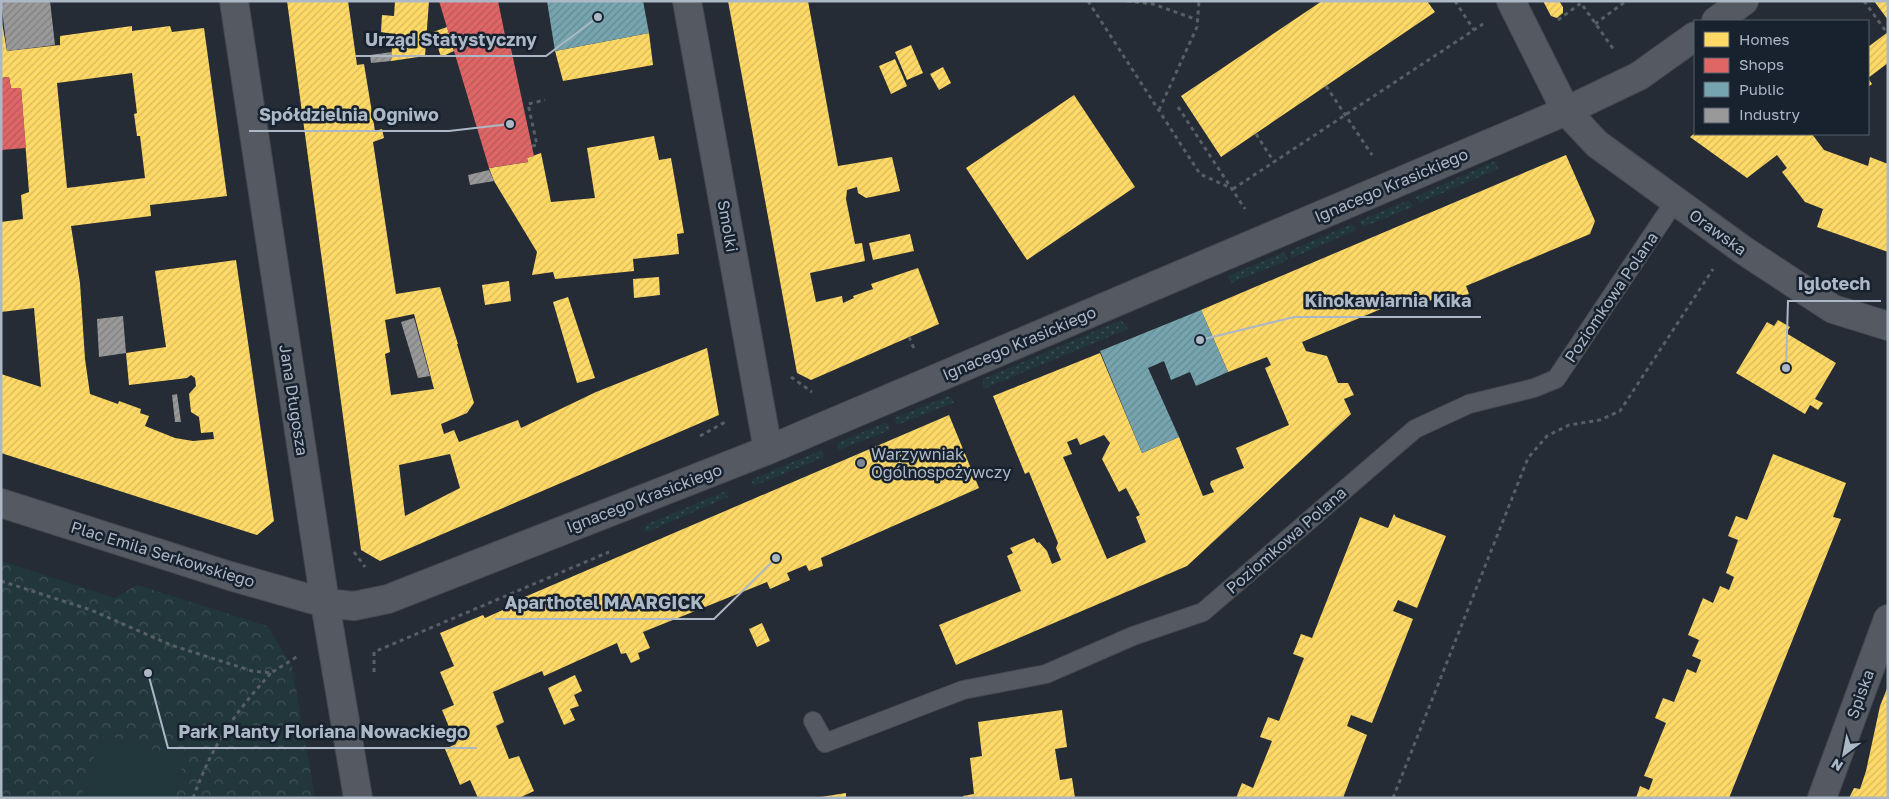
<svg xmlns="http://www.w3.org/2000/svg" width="1889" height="799" viewBox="0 0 1889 799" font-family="'Golos Text',sans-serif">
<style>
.grass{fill:url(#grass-dots)}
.park{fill:url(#park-crowns)}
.garden{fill:#22373b}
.homes{fill:url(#homes-hatch);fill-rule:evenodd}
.shops{fill:url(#shops-hatch)}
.public{fill:url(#public-hatch)}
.industry{fill:url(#industry-hatch)}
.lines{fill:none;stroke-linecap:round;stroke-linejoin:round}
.service-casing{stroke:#43484f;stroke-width:20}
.minor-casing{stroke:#43484f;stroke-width:30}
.path{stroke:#585e65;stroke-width:3;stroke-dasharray:4 4;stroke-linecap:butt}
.service{stroke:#555a62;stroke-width:18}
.minor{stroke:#555a62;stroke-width:28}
.poi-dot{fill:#7d8794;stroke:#18222f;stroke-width:2}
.labels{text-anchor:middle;stroke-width:5;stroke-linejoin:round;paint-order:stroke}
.street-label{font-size:16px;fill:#adb8c7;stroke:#18222f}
.poi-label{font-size:16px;fill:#adb8c7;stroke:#18222f;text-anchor:start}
.leader{fill:none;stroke:#adb8c7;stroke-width:2}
.callout-dot{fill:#adb8c7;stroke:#18222f;stroke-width:2}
.callout-label{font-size:18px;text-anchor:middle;font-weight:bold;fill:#adb8c7;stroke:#18222f;stroke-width:5;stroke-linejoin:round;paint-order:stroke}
</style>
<defs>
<pattern id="grass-dots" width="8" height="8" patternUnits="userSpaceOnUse" patternTransform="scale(1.25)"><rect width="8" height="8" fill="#22373b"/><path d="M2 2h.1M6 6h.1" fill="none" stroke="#3f5256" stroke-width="1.8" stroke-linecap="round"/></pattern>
<pattern id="park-crowns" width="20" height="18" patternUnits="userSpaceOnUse" patternTransform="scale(1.25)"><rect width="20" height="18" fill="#22373b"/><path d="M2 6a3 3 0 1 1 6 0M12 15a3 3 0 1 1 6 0" fill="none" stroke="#3f5256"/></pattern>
<pattern id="homes-hatch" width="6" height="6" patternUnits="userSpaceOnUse" patternTransform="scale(1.25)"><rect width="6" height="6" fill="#ffd966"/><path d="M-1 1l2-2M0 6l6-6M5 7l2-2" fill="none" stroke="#d6b95e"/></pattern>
<pattern id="shops-hatch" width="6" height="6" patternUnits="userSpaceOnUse" patternTransform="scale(1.25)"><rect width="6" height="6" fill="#e06666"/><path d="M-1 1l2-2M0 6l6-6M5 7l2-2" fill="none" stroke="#b55a5c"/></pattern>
<pattern id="public-hatch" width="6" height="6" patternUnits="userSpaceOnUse" patternTransform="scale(1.25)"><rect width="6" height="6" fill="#76a5af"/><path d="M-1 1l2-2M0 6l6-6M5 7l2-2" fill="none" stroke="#668a92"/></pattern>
<pattern id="industry-hatch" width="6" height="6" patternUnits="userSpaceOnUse" patternTransform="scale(1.25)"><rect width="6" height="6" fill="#999"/><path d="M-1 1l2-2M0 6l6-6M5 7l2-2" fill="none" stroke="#808082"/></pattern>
</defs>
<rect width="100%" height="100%" fill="#252c35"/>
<path class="grass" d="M1495,161L1498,169L1419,203L1415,197Z
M1409,200L1413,207L1363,227L1359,221Z
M1352,224L1356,230L1292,258L1289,251Z
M1285,252L1288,260L1231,283L1228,276Z
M1121,320L1128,329L983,389V379Z
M949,396L955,402L897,425L894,418Z
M887,422L890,430L839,450L837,443Z
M821,450L824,457L754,486L751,480Z
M726,491L728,497L645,533L643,526Z"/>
<path class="park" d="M1,561L115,598L137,585L267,626L292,666L315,798H1Z"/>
<path class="garden" d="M102,733L184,760L172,798H81Z"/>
<path class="homes" d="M287,1H348L357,65L364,64L375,131L382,129L384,138L373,142L396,294L440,287L458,344H457L474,403L467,413L441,424L444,434L454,430L459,442L518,420L521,428L596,392L707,348L719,415L380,561L361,550ZM414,314L434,389L391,395L385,354L390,352L385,320ZM450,454L460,488L405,516L399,465Z
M395,1H429L425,56L391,61L393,34L381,32L382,15L394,16Z
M728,1H808L838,166L892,157L900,191L866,198L858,193L857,187L847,190L846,199L855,244L862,243L865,261L810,273L816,302L842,296L843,303L854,298L853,296L873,289L871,284L918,268L939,324L811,380L797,373Z
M1322,1H1427L1435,12L1221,157L1181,96Z
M1543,1H1559L1563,7V13L1557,18L1551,16Z
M1874,1H1888V20Z
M1,17L7,51L60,45V36L132,26V31L170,26L172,32L204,28L227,196L150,205L151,216L71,226L80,283L85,359L90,394L118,404L119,401L141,409L140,413L149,416L145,426L175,438L193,441L214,439L213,432L201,433L199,417L191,412L189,394L196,386L195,378L191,375L187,378L129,385L126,353L166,347L155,271L236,260L274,521L257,535L1,453V374L41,387L34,308L1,312V222L23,219L21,195L29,192L21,88H11L9,77L1,78ZM132,73L137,113L134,114L137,136H140L145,178L67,188L57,83Z
M447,27L454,51L441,57L433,32Z
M1888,32V63L1868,78L1872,84L1868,87V47Z
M649,33L653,65L563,81L555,51Z
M911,45L923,73L907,80L895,52Z
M895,59L907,86L891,94L879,66Z
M943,67L951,83L939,90L930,74Z
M1074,95L1135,187L1027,260L966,168Z
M1695,133L1812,134L1824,150L1868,166L1870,157L1888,164V252L1817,227L1823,209L1805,202L1782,172L1787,168L1777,155L1747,178L1690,137Z
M654,136L659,160L671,158L684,233L677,234L679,254L633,259L634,271L555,279L553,272L532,275L537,252L494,181L489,168L528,162L527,158L541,153L551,202L595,198L587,148Z
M1566,155L1595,221L1590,234L1466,286L1469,294L1446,304L1443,296L1423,303L1417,294L1302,342L1306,351L1327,356L1338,383H1348L1354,395L1344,399L1351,414L1350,415L1187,566L956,665L939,625L1021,591L1007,556L1013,553L1010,548L1034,538L1037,543L1039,542L1047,551L1052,564L1061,560L1056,548L1058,543L1029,472L1025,474L993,396L1100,353L1142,453L1179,437L1203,496L1214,492L1210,484L1211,481L1244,468L1236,448L1289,425L1265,368L1271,365L1267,357L1228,372L1201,310ZM1104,435L1110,443L1102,459L1119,492L1126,488L1140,515L1136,517L1146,542L1107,559L1063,457L1072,454L1067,442L1077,438L1080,445Z
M910,234L914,251L873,260L869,243Z
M659,277L660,295L634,298L633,279Z
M509,281L511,301L485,305L482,285Z
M568,297L595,378L577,383L553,302Z
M1778,320L1790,327L1786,333L1836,363L1815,399L1823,403L1818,410L1810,405L1805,414L1736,373L1767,322L1774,326Z
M949,415L979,488L821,558L823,566L809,571L806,565L787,573L790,580L770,589L767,582L643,632L650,648L638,653L640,659L631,663L626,653L621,654L617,643L544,676L542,671L493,692L504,722L496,726L509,759L519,756L534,791L519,798H478L470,780L460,785L445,749L456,744L442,710L454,705L440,672L454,666L440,633L483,615L485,618L514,605L513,602Z
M1773,454L1846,483L1833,517L1841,519L1729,798H1636L1640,786L1649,790L1653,779L1644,776L1666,723L1655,718L1663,698L1674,702L1687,669L1696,673L1701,660L1692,656L1699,640L1688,635L1703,598L1713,603L1720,586L1729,590L1734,577L1726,573L1738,540L1728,536L1736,516L1747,520Z
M1394,514L1396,517L1446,536L1417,608L1398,600L1393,611L1413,619L1372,723L1351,715L1347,726L1367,735L1343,798H1236L1242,783L1253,788L1272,741L1260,737L1268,717L1279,721L1304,658L1293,654L1301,634L1312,638L1360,517L1388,528Z
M762,623L770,641L757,647L749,629Z
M575,675L582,691L574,695L579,706L570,709L575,720L564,725L548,688Z
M1888,686V798H1849L1854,788L1860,789L1866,771L1880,706Z
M1062,710L1067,747L1055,749L1060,780L1072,778L1075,798H963V796L974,794L970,758L982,756L978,722Z
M846,793V798H821V797Z"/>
<path class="shops" d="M439,1H498L507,45L510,44L534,156L527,158L528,162L489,168Z
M9,77L11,88H21L26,148L1,150V78Z"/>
<path class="public" d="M547,1H643L649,33L555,51Z
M1201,310L1228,372L1196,386L1190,372L1171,380L1164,361L1148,368L1179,437L1142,453L1100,351Z"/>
<path class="industry" d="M1,1H50L55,45L7,51Z
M392,52L391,61L371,63L370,55Z
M489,170L494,181L470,185L468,175Z
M123,316L126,353L99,357L97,319Z
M414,318L430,376L418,378L401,322Z
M177,394L181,422H175L172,395Z"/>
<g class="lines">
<g class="service-casing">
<path id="service" d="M813,721L825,743L963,690L1046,674L1133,636L1203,612L1415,429L1469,404L1534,388L1556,379L1675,201"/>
</g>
<g class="minor-casing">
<path id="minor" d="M234,1L325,603L358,798
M687,1L768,450
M1511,1L1566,111L1597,144L1743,250L1833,309L1888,326
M1716,21L1744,1
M1,503L230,576L325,603L354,606L388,599L768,450L1566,111L1639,76L1695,36
M1822,798L1888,619"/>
</g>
<path class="path" d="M1088,1L1200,174L1233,189
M1127,1L1153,4L1198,20
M1455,1L1474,30
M1864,1L1887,33
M1558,20L1581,3L1614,50
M1595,24L1626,1
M1326,86L1372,155
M1178,107L1245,209
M1159,110L1197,27L1199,1
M1256,134L1274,162
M532,146L537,145L528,104L545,100
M1233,189L1483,24
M909,337L915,351
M791,377L812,392
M700,436L727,421
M354,552L365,567
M1,581L91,610L171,645L252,671L271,673L298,656
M374,672V652L609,552
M193,798C213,744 233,715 271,673
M1393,798L1528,458L1547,436L1569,425L1600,420L1620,411L1713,269"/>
<use href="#service" class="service"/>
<use href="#minor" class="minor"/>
</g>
<circle class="poi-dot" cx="861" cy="463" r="5"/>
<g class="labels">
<g class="street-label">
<text transform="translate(1391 185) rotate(-23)" y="6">Ignacego Krasickiego</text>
<text transform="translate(728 226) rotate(80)" y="6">Smolki</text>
<text transform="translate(1718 232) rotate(36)" y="6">Orawska</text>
<text transform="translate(1611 297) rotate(-56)" y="6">Poziomkowa Polana</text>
<text transform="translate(1019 343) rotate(-23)" y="6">Ignacego Krasickiego</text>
<text transform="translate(294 400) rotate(81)" y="6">Jana Długosza</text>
<text transform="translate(644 498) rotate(-21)" y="6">Ignacego Krasickiego</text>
<text transform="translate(1286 540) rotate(-41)" y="6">Poziomkowa Polana</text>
<text transform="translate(163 554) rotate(17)" y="6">Plac Emila Serkowskiego</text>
<text transform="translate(1860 694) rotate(-70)" y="6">Spiska</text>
</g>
<g class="poi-label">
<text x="871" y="460">Warzywniak<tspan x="871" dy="18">Ogólnospożywczy</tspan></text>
</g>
</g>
<path class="leader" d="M598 17L546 56H355M510 124L449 131H249M1786 368L1788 301H1881M1200 340L1294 317H1481M776 558L714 619H495M148 673L168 748H477"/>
<g class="callout-dot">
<circle cx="598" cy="17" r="5"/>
<circle cx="510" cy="124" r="5"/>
<circle cx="1786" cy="368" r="5"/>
<circle cx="1200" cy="340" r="5"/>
<circle cx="776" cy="558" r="5"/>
<circle cx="148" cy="673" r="5"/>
</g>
<g class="callout-label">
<text x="451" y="46">Urząd Statystyczny</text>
<text x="349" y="121">Spółdzielnia Ogniwo</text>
<text x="1834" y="290">Iglotech</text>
<text x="1388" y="307">Kinokawiarnia Kika</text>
<text x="604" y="609">Aparthotel MAARGICK</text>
<text x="323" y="738">Park Planty Floriana Nowackiego</text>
</g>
<rect width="1889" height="799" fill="none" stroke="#adb8c7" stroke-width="5"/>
<rect x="1694" y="20" width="175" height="115" fill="#18222f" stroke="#545e6c"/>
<rect x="1704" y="32" width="25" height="15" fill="#ffd966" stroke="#545e6c"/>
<text x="1739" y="45" font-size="15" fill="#adb8c7">Homes</text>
<rect x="1704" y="58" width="25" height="15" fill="#e06666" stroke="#545e6c"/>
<text x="1739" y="70" font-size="15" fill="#adb8c7">Shops</text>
<rect x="1704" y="82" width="25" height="15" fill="#76a5af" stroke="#545e6c"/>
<text x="1739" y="95" font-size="15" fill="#adb8c7">Public</text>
<rect x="1704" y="108" width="25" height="15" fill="#999999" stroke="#545e6c"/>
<text x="1739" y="120" font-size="15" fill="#adb8c7">Industry</text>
<g transform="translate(1844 754) rotate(212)" stroke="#18222f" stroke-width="4" paint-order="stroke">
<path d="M0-4L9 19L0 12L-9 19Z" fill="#adb8c7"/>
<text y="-8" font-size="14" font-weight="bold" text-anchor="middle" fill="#adb8c7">N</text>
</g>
</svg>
